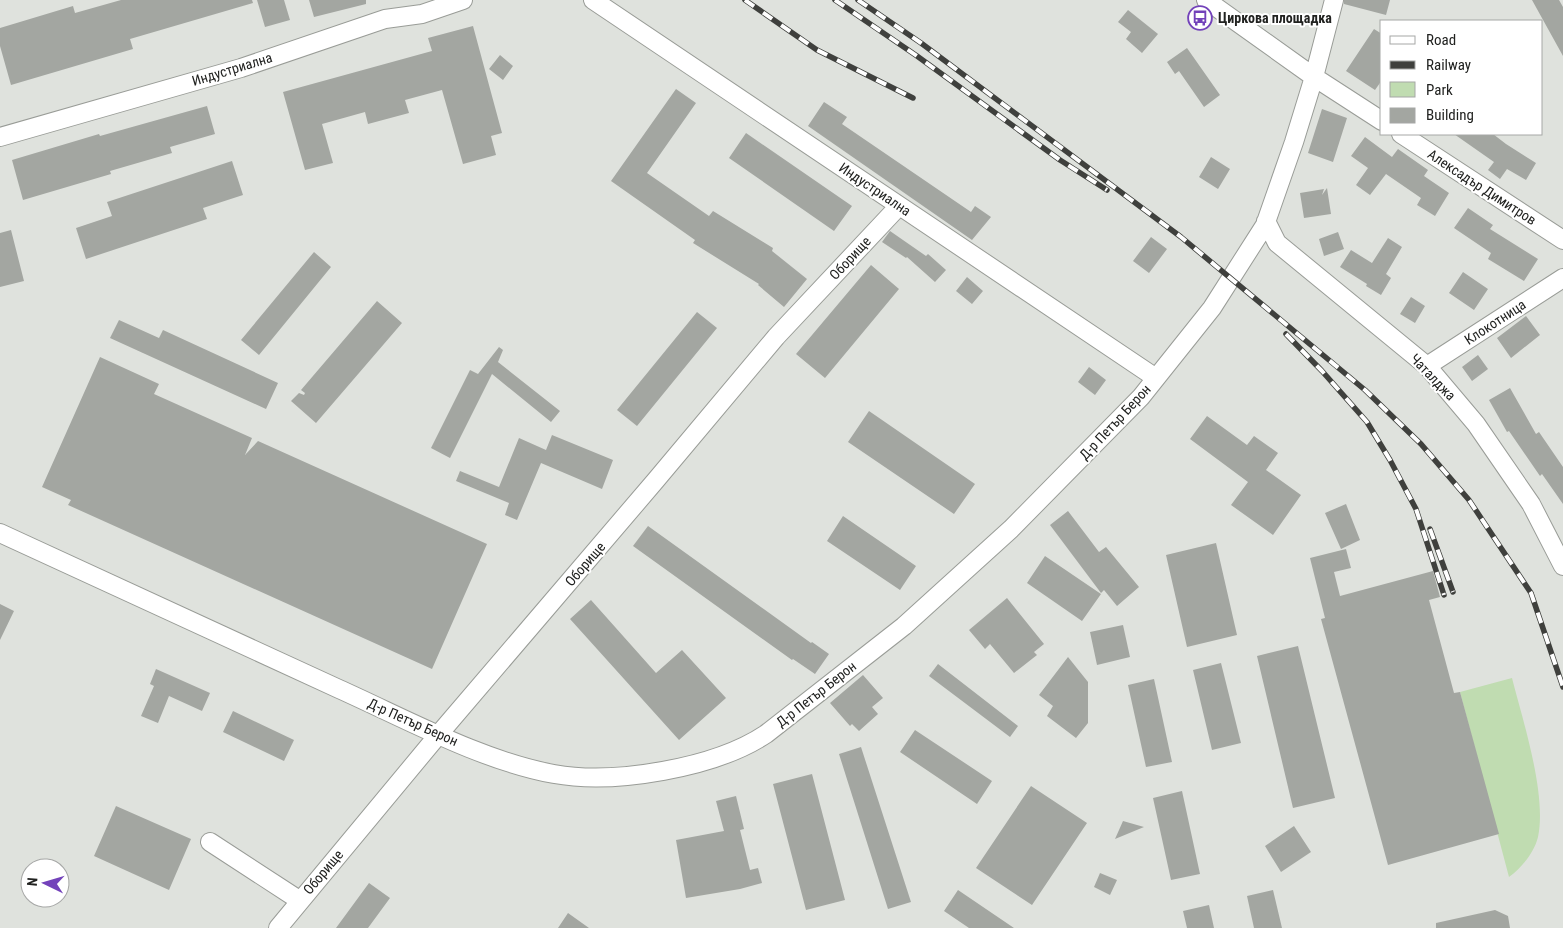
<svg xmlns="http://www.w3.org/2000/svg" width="1563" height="928" viewBox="0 0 1563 928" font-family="'Roboto Condensed',sans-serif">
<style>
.green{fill:#c0dcb1}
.building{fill:#a3a6a1}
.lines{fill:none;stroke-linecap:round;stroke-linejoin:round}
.minor-casing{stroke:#999c97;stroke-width:20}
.minor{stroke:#fff;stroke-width:18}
.rail-casing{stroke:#3f403d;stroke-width:5.5}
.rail{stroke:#fff;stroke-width:4;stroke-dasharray:11;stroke-linecap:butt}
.labels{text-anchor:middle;stroke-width:4;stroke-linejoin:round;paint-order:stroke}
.poi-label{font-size:14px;font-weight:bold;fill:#212220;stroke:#fff;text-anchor:start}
.street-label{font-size:14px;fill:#212220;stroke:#fff}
</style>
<rect width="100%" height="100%" fill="#dfe2dd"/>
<path class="green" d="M1512,678C1523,721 1547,795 1538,837C1534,853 1522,867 1509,877L1460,692Z"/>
<path class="building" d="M121,0H252L253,3L130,39L133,49L11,85L0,46V28L73,6L75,13Z
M257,0H284L290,20L265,27Z
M309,0H366V4L314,17Z
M1344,0H1390L1386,15L1344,4Z
M1532,0H1559L1563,7V56Z
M1128,10L1158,34L1142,53L1126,39L1131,32L1118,22Z
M473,26L502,133L491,136L496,155L463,164L442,90L405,100L409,113L368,124L365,112L322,124L333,163L305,170L283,92L432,51L428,38Z
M1374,29L1382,34V80L1375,90L1346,71Z
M1187,48L1220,95L1204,107L1179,71L1175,74L1167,62Z
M500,55L513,66L503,80L489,69Z
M676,89L696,103L647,173L709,216L713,211L773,248L772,251L807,279L784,307L758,285L759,284L693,243L695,240L611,181Z
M824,102L847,117L842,124L971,212L975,206L991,217L972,240L808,126Z
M207,106L215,134L170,147L172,153L110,171L111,174L23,200L12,160L99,134L100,136Z
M1322,109L1347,118L1333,162L1308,153Z
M746,133L852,206L834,231L729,158Z
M1454,134H1493L1506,144L1536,163L1526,180L1507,169L1500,179L1488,170L1494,162Z
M1365,137L1392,157L1398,149L1428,170L1424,176L1449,193L1435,216L1417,205L1421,198L1386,174L1370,195L1356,185L1368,168L1351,156Z
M1211,157L1230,169L1218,189L1199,177Z
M232,161L243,195L203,208L207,219L86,259L76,228L112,216L107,202Z
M1327,188L1331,214L1304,218L1300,193L1324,189L1322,195Z
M1468,208L1493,225L1490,229L1538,259L1524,281L1488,259L1491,253L1454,228Z
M11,230L24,281L0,287V233Z
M890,231L926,256L928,254L946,270L935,282L907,257L906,258L882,242Z
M1338,232L1344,249L1324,256L1319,239Z
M1151,237L1167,249L1149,273L1133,261Z
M1388,238L1402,247L1386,274L1391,278L1381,295L1366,286L1367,284L1340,267L1351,250L1372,263Z
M314,252L331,267L259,355L241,340Z
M871,265L899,289L825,378L796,354Z
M1463,272L1488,289L1474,310L1449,293Z
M967,277L983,291L972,304L956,291Z
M1411,297L1425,306L1415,323L1400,314Z
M377,301L402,323L316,423L291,401L299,393L304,395L305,393L301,390Z
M697,312L717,328L637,426L617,410Z
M1526,316L1540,335L1511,358L1497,338Z
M119,320L159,338L163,330L278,383L266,409L110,338Z
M499,347L503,350L498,362L560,411L551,422L492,374L450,458L431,448L470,370L478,374Z
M1478,355L1488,369L1472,381L1462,367Z
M100,357L159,384L154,394L252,438L245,455L258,441L487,544L432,669L68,505L71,500L42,487Z
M1089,367L1106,380L1095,395L1078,382Z
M1510,388L1536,434L1539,432L1563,467V504L1542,474L1540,476L1509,431L1507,432L1489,400Z
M869,411L975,484L954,514L848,442Z
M1207,416L1247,445L1254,436L1278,453L1266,470L1301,495L1273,535L1231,505L1248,482L1190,439Z
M552,435L613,460L602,489L541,463L517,520L505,515L509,503L456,481L460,471L499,487L519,438L546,450Z
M1346,504L1360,540L1341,549L1325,513Z
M1068,511L1099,552L1106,547L1139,587L1117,606L1104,590L1101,593L1050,525Z
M843,516L916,566L900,590L827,541Z
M648,526L811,643L812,642L829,654L815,674L793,659L792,660L633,546Z
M1216,543L1237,635L1187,647L1166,555Z
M1346,549L1351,568L1334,572L1340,596L1433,571L1440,597L1429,600L1454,693L1460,692L1499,834L1388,865L1321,619L1325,618L1310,558Z
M1045,556L1101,594L1082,621L1027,583Z
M1007,598L1044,644L1034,652L1037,655L1014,673L990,644L985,649L969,630Z
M591,600L656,673L682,650L726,698L679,740L570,619Z
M0,604L14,611L0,640Z
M1123,625L1130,657L1097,665L1090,632Z
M1298,646L1335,798L1293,808L1257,656Z
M1068,657L1088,682V723L1076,738L1047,716L1053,706L1039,695Z
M1221,663L1241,743L1212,750L1193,670Z
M938,664L1018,726L1010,737L929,676Z
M156,669L210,693L202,711L169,696L158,723L141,716L154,686L150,684Z
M863,675L883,698L872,707L878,714L859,731L852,724L850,726L830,703Z
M1154,679L1172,762L1146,767L1128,685Z
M233,711L294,740L284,761L223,732Z
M915,730L992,781L977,804L900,752Z
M861,747L911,902L888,909L839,754Z
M812,774L845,900L806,910L773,784Z
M1031,786L1087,823L1032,905L976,868Z
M1182,791L1200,874L1171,880L1153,798Z
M736,796L744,829L740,830L750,870L758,868L762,883L740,889L686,898L676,840L724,831L716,801Z
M116,806L191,839L169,890L94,856Z
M1123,821L1144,827L1115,839Z
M1294,826L1311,852L1281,872L1265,846Z
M1100,873L1117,880L1110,895L1094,887Z
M369,883L390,898L368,928H336Z
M958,890L1014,928H969L944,911Z
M1273,890L1282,928H1254L1247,896Z
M1209,905L1214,928H1187L1183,911Z
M1495,910L1508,916L1510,928H1436V923Z
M568,913L589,928H558Z"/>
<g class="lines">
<g class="minor-casing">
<path id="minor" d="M593,0L1156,378
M1206,0L1314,77L1382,121
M1401,134L1563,240
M0,137L241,68L385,19L422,14L463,0
M1266,221L1277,243L1427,366L1476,424L1531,504L1563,566
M1427,366L1563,278
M0,533C113,585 226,637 339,689C406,719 482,761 554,774C614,785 715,768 766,734L904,626L1011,529L1141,397L1212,308L1265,225L1294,142L1314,77L1334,0
M210,842L299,900
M278,928L439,734L656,480L776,337L899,206"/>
</g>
<use href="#minor" class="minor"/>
<g class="rail-casing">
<path id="rail" d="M745,0L817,50L913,98
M835,0L917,56L1060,160L1107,190
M858,0L921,43L1181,237L1365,390L1421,444L1469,500L1531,593L1563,687
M1286,334L1322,371L1367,422L1390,460L1416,509L1444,595
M1430,529L1453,592"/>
</g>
<use href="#rail" class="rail"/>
</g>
<defs>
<g id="bus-ring" transform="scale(1.25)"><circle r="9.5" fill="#fff" stroke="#7342ba" stroke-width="1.5"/><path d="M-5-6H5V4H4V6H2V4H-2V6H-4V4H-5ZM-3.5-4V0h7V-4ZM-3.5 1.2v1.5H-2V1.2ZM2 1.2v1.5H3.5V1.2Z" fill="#7342ba"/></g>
</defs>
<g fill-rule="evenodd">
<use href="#bus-ring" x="1200" y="18"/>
</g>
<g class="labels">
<g class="poi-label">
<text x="1218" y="23">Циркова площадка</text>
</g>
<g class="street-label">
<text transform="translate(232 69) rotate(-17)" y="5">Индустриална</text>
<text transform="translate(1482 187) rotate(33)" y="5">Алексадър Димитров</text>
<text transform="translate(875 189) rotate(34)" y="5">Индустриална</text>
<text transform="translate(850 258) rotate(-47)" y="5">Оборище</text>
<text transform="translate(1495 322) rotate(-33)" y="5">Клокотница</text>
<text transform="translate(1433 377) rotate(46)" y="5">Чаталджа</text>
<text transform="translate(1115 422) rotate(-47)" y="5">Д-р Петър Берон</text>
<text transform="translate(585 564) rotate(-49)" y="5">Оборище</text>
<text transform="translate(816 694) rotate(-38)" y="5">Д-р Петър Берон</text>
<text transform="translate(413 722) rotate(24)" y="5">Д-р Петър Берон</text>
<text transform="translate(323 872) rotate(-50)" y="5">Оборище</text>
</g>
</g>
<rect x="1380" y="20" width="162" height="115" fill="#ffffff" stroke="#a6a7a6"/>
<rect x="1390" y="36" width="25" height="8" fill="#ffffff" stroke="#a6a7a6"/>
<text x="1426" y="45" font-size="15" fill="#212220">Road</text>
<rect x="1390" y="61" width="25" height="8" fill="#3f403d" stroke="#a6a7a6"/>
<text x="1426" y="70" font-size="15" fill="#212220">Railway</text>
<rect x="1390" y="82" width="25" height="15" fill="#c0dcb1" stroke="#a6a7a6"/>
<text x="1426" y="95" font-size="15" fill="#212220">Park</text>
<rect x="1390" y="108" width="25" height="15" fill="#a3a6a1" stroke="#a6a7a6"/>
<text x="1426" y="120" font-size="15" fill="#212220">Building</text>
<g transform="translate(45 883) rotate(275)"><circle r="24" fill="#ffffff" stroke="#a6a7a6"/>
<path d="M0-4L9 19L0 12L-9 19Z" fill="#7342ba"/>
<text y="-8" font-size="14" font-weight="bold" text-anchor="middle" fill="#212220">N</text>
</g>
</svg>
